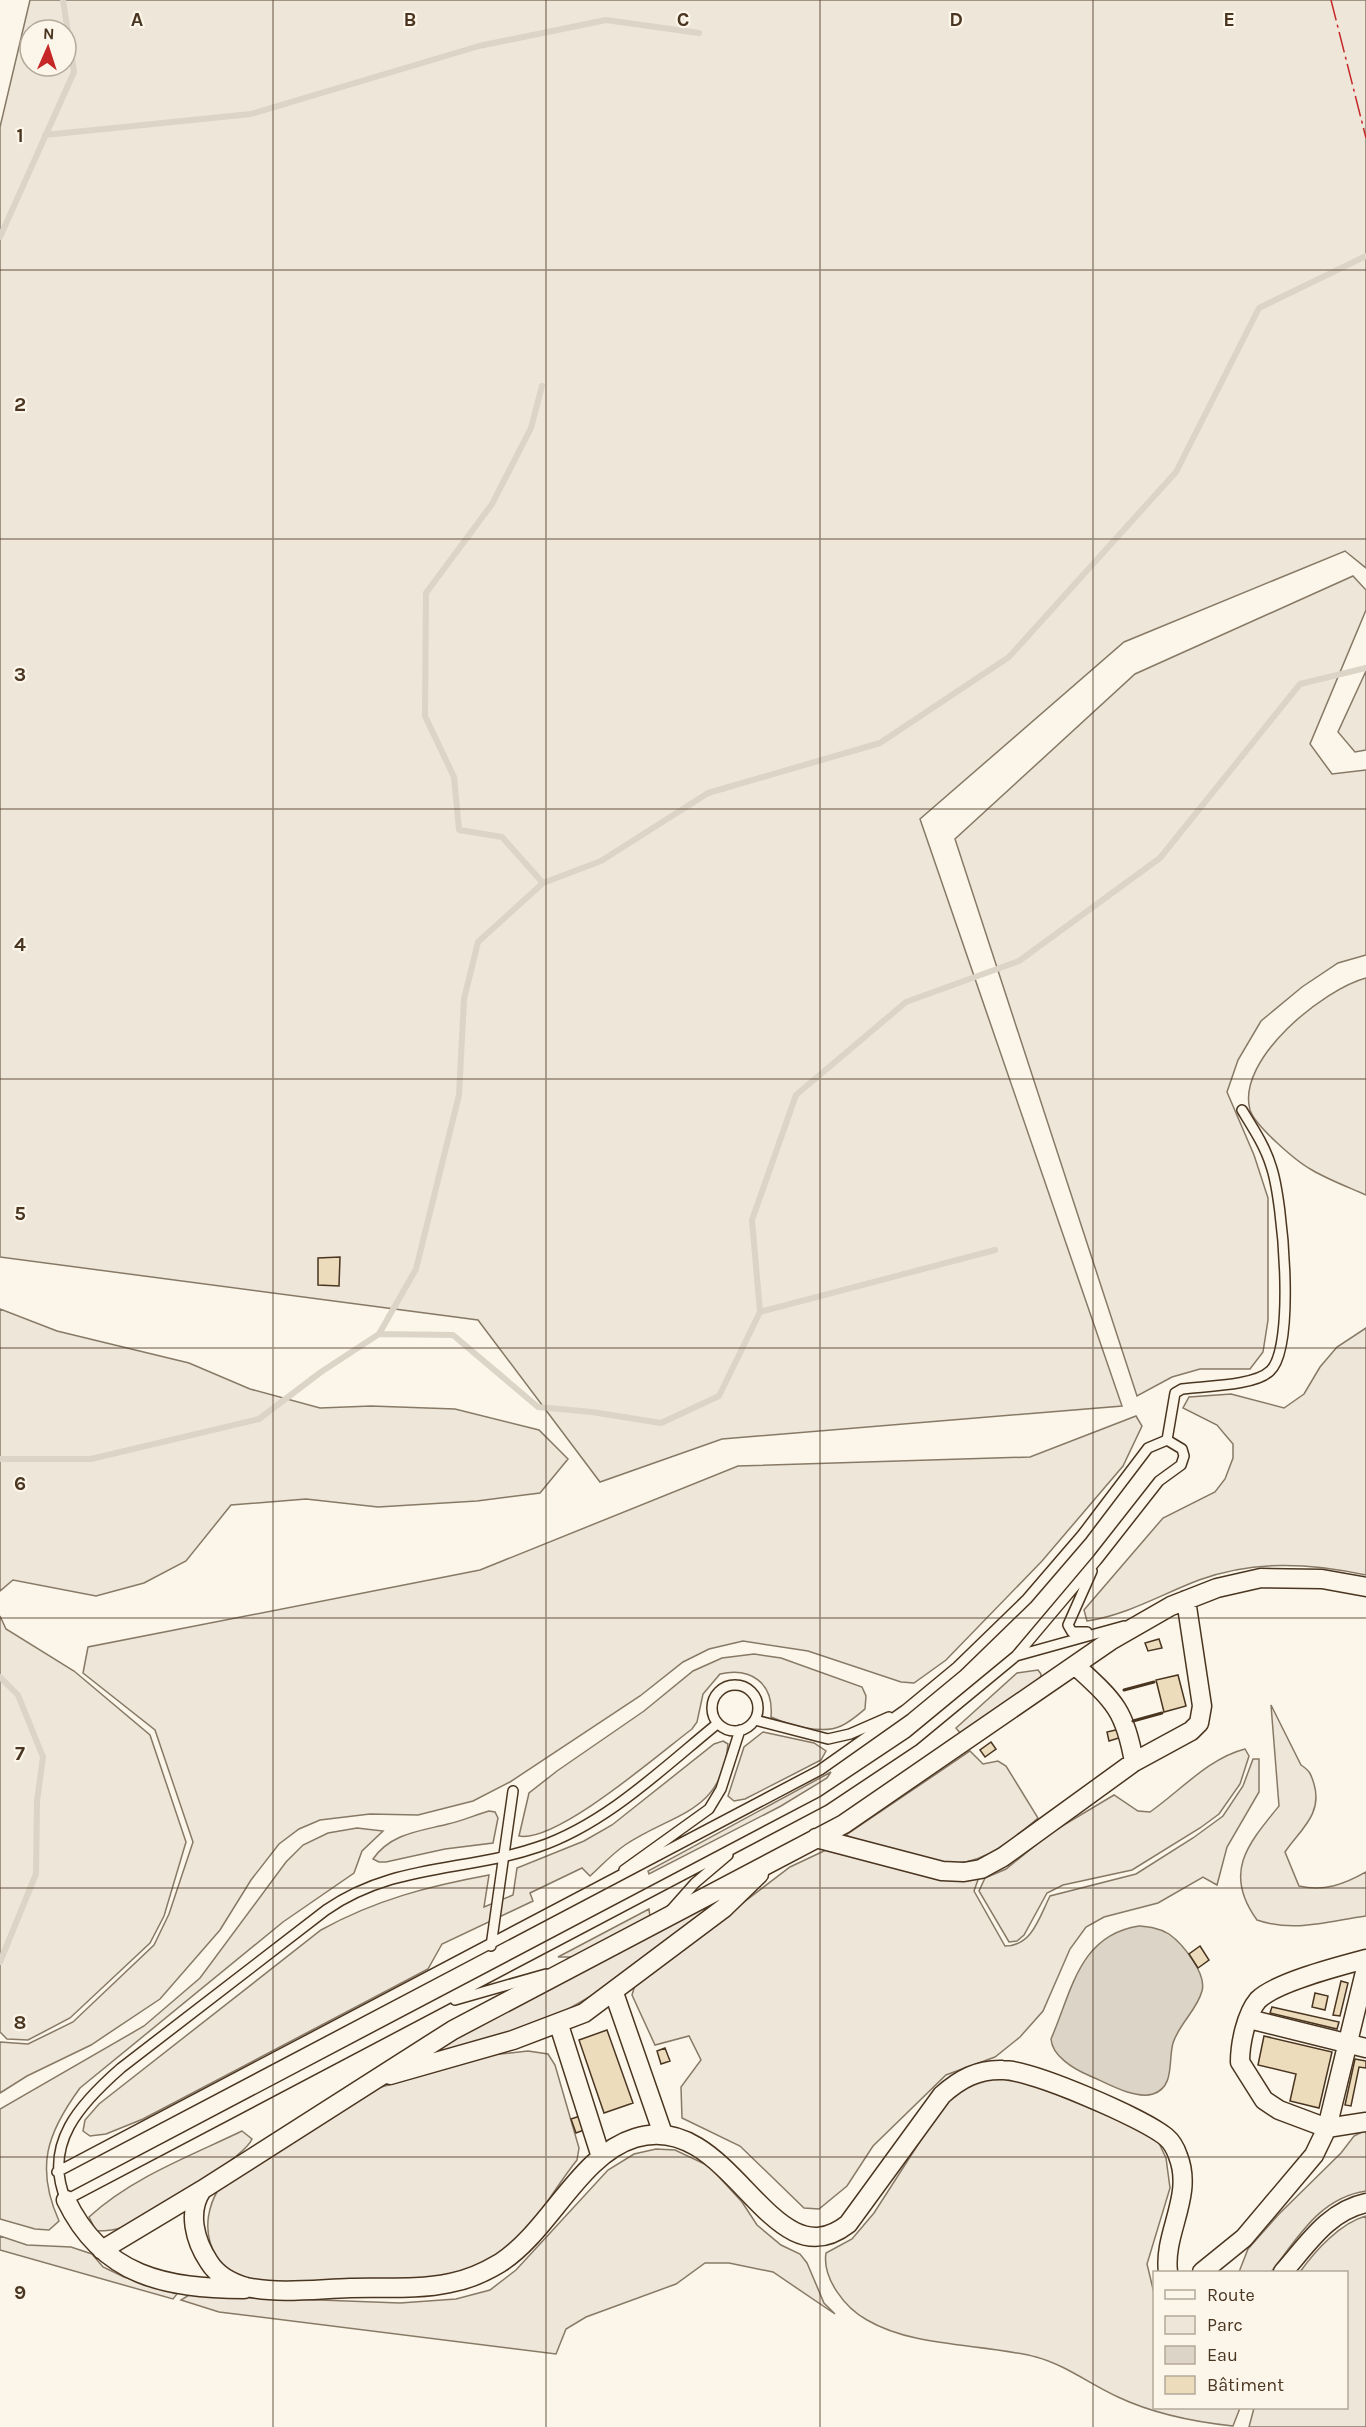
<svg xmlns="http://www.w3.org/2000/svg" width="1366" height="2427" viewBox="0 0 1366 2427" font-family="Karla,sans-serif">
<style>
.green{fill:#ede6d9;stroke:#887966;stroke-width:1.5;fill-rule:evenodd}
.water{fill:#dcd4c6;stroke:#887966;stroke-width:1.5}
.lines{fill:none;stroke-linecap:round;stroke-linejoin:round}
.stream{stroke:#dcd4c6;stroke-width:6}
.building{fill:#ecdcbc;stroke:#4a3520;stroke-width:1.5}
.service-casing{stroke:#4a3520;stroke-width:12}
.minor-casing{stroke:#4a3520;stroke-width:21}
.service{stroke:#fbf6e9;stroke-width:9}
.minor{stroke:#fbf6e9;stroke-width:18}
.wall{stroke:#4a3520;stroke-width:3}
.power{stroke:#c62828;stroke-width:1.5;stroke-dasharray:21 4.5 3 4.5;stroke-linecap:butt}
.grid{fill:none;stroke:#4a3520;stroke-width:1.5;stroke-opacity:0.55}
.grid-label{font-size:20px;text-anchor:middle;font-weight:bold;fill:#4a3520;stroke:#fbf6e9;stroke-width:4.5;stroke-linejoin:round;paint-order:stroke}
</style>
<rect width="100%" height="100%" fill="#fbf6e9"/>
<path class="green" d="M30,0H1366V568L1345,551L1124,642L920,819L1122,1406L722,1439L600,1482L478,1320L0,1257V127ZM30,30H66V66H30Z
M1353,576L1366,590V610L1310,744L1332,774L1366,770V955L1338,963L1302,987L1261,1021L1238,1060L1227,1092L1254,1155L1268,1198V1320L1263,1352L1250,1369H1200L1172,1377L1137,1396L955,839L1135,674Z
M1366,671V750L1355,752L1338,732Z
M1366,978V1195C1348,1187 1329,1180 1312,1170C1297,1162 1255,1126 1250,1110C1236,1059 1324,989 1366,978Z
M0,1309L57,1331L189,1363L250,1389L320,1408L371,1406L455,1409L539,1430L568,1459L540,1493L477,1501L378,1507L306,1499L231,1505L186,1561L144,1583L96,1596L13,1580L0,1591Z
M1366,1328V1575C1309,1563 1254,1560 1199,1580C1162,1594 1127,1615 1087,1621L1084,1610L1163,1518L1215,1492L1225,1479L1233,1458V1444L1217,1425L1183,1408L1189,1397L1231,1394L1284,1408L1304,1394L1320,1367L1337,1347Z
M1136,1416L1142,1426L1123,1466L1042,1561L946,1660L914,1683L901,1682L808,1651L743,1641L709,1649L683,1662L640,1696L510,1782L473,1801L418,1815L370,1814L320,1820L299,1829L279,1844L251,1880L220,1930L160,1999L91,2045L27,2076L0,2093V2042L28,2044L73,2022L154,1945L169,1914L193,1842L155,1730L83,1673L88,1647L480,1570L738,1466L1030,1457Z
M0,1616L6,1629L74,1671L150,1735L186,1842L164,1916L150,1943L70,2018L28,2040L7,2039L0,2032Z
M754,1654L781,1658L862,1687L866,1696L865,1709C858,1715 850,1722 841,1726C822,1735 789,1725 771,1717C774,1683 751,1667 720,1674L703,1694L697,1722L692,1729C660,1753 557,1843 519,1836L529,1793L557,1771L644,1711L693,1671L722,1658Z
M1038,1670L1041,1674L1040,1680L961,1734L956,1728L1017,1673Z
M1271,1705L1301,1765C1310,1771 1311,1774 1314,1784C1323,1814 1300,1830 1285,1852L1299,1886C1324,1892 1345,1884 1366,1872V1916C1329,1921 1294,1933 1257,1920C1223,1873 1247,1845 1279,1806Z
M763,1732L814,1743L826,1751L821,1760L745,1799L734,1801L728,1796L744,1747Z
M723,1741L728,1744C722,1814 672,1813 625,1845C612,1854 601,1866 590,1876L582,1868L530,1893L533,1901L442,1944L428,1969L143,2119L106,2134L90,2136L83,2131L85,2120L99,2104L321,1930C375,1900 429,1886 489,1875L484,1907L513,1895L517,1868L584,1841L612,1825L714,1744Z
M1245,1749L1249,1756L1240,1784L1219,1814L1200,1828L1132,1870L1063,1885L1047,1893L1024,1935L1017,1941L1009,1942L979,1891L985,1878L1006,1869L1052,1832L1114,1795L1138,1811L1150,1812C1180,1791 1209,1758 1245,1749Z
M970,1751L983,1764L998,1761L1006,1766L1038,1818C1016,1837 988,1861 957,1863C928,1865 886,1848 857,1841L846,1835Z
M1253,1759H1259V1792L1227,1847L1217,1885L1203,1877L1158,1903L1104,1917L1086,1927L1070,1949L1043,2011L1020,2037L995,2057L946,2075L873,2146L847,2186L819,2209L804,2208L740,2146L682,2118L681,2087L701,2060L689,2036L655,2045L632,1995L635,1985L790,1867L828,1849L979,1877L974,1891L1005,1946C1032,1946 1039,1918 1050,1896L1136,1874L1193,1838L1223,1816L1243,1786Z
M831,1772L827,1778L781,1806L649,1874L648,1871Z
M489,1811L495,1812L498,1818L493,1843L445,1849L386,1862H379L373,1859C391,1833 421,1831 448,1824C462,1821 475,1815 489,1811Z
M357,1828L383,1831L362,1851L354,1873L283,1922L80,2088C47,2133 35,2167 59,2221L49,2230L35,2229L0,2219V2109L144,2026L200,1978L286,1862L303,1845L328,1833Z
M724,1894L707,1912L598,1992L565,2011L529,2026L436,2056H424Z
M649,1909L650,1917L576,1957H558Z
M528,2051L548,2054L555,2065L579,2148L577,2160C548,2196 530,2239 487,2261C473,2268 455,2273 439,2277C421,2281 399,2278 380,2279C349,2280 274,2288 248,2279C207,2266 198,2224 218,2190L378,2088L491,2055Z
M993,2076L1015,2077L1144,2131L1158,2141L1166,2158L1170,2188L1147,2264L1154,2293V2408H1240L1233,2426C1195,2422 1154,2414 1118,2397C1091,2385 1066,2365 1036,2357C982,2343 915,2348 867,2320C845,2308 822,2278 826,2253L852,2239L874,2213L946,2101L967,2087Z
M1366,2130V2191C1319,2198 1298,2238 1271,2272H1239L1248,2249L1279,2214L1341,2153L1354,2136Z
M242,2131L252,2139C245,2158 146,2216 123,2227C114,2231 105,2231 96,2231L89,2217C131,2178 190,2156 242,2131Z
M656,2149L675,2150L709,2166L742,2202L757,2225L781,2245L800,2254L807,2263L824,2303L835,2314L773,2272L729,2263H705L676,2284L586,2317L566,2329L556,2354L219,2312L181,2300L189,2295L400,2303L456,2299L490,2290L516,2270L608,2170L634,2154Z
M1366,2216V2427H1249L1254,2408H1346V2272H1300C1315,2251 1340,2223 1366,2216Z
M0,2236L27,2245L71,2247L92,2254L103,2267L124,2277L177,2294L173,2299L0,2250Z"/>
<path class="water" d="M1139,1926C1149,1927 1160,1928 1169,1934C1183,1944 1207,1974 1202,1991C1197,2010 1179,2024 1173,2043C1168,2061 1175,2087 1153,2094C1134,2100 1105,2082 1088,2075C1074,2069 1052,2056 1051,2039C1072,1991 1079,1935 1139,1926Z"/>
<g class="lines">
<path class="stream" d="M45,135L251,114L479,46L606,20L699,33
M0,237L74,72L63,0
M542,386L531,428L492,504L426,593L425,716L454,777L459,830L502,837L543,883
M760,1312L995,1250
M379,1334L453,1335L538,1407L592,1412L661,1423L719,1396L760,1312L752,1220L796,1095L906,1002L1019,961L1160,858L1300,684L1366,668
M0,1459H91L259,1419L321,1372L379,1334L416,1269L459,1095L464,999L478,942L543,883L601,861L708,793L880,743L1009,657L1176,472L1259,308L1366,256
M0,1677L18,1695L43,1757L37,1801L36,1874L0,1962"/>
</g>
<path class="building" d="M340,1257L339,1286L318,1285V1258Z
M1159,1639L1162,1648L1148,1651L1145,1643Z
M1178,1675L1186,1706L1164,1712L1156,1680Z
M1120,1729L1122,1737L1109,1741L1107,1732Z
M991,1742L996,1749L985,1757L980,1750Z
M1200,1946L1209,1960L1198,1968L1189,1954Z
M1341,1981L1348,1983L1340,2016L1333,2015Z
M1315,1993L1328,1996L1325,2010L1312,2007Z
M1272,2007L1339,2022L1337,2029L1270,2013Z
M607,2030L633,2103L604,2113L579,2040Z
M1264,2036L1332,2052L1319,2108L1290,2101L1296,2074L1258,2065Z
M665,2048L670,2061L661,2064L657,2051Z
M1355,2059L1366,2061V2068L1359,2067L1351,2106L1345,2105Z
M580,2116L584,2130L576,2133L571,2119Z"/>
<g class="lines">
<g class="service-casing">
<path id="service" d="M1167,1440L1175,1393L1182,1389C1204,1386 1255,1386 1270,1371C1296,1348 1283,1200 1271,1166C1265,1146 1253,1128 1242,1110
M1087,1632H1072L1068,1625L1092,1571
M1016,1656L1124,1626
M712 1708a23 23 0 1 1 46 0a23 23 0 1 1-46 0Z
M755,1720L828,1739L850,1734L889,1717
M624,1870L709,1809L721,1789L740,1730
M671,1910L695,1883L728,1855
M491,1946L513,1791
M455,2000L546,1974
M57,2172L820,1770L905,1710L957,1667L1027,1599L1082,1535L1148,1448L1167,1440L1182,1449L1184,1456L1181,1465L1159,1481L1097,1560L1016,1656L913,1741L823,1801L66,2200C42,2144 81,2103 121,2068L326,1910C394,1863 465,1872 538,1847C606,1824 663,1768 717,1724"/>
</g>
<g class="minor-casing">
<path id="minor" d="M1076,1666C1114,1701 1125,1710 1134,1762
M816,1838L942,1871L964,1872L981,1869L1003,1857L1134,1762L1191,1731L1199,1723L1202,1706L1186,1600
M1366,1959C1340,1966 1276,1982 1258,2000C1246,2014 1240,2044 1240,2062L1264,2100L1279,2110L1327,2128L1366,2122
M614,1993L663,2134
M1249,2019L1366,2048
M559,2025L601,2157
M390,2075L513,2040L584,2013L724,1908L759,1874
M202,2190C187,2212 195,2241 209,2262C217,2275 232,2283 246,2287C279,2294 317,2289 350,2288C383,2287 418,2290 450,2283C467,2280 485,2272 500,2263C550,2231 579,2155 635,2138C731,2108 770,2285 848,2224L942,2095C960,2079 978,2069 1003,2070C1032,2070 1143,2118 1166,2137C1172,2142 1176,2150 1178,2156C1194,2196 1163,2233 1168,2272
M66,2200C103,2277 166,2288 244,2289
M102,2250L202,2190L453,2030L844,1824L1110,1641L1171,1606L1217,1588L1261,1578L1322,1579L1366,1587
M1202,2272L1244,2238L1314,2155L1327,2128L1366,1968
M1283,2272C1307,2245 1328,2211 1366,2203"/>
</g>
<use href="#service" class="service"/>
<use href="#minor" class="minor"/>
<path class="wall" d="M1124,1690L1154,1682
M1133,1721L1162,1713"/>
<path class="power" d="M1331,0L1366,138"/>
</g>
<path class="grid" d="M273,0V2427M546,0V2427M820,0V2427M1093,0V2427M0,270H1366M0,539H1366M0,809H1366M0,1079H1366M0,1348H1366M0,1618H1366M0,1888H1366M0,2157H1366"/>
<g class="grid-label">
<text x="137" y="26">A</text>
<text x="410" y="26">B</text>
<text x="683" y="26">C</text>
<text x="956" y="26">D</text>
<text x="1229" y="26">E</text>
<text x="20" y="142">1</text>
<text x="20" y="411">2</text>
<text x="20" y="681">3</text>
<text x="20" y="951">4</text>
<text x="20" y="1220">5</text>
<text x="20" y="1490">6</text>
<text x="20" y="1760">7</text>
<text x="20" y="2029">8</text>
<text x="20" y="2299">9</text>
</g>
<rect x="1153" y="2271" width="195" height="138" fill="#fbf6e9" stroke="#b4a999" stroke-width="1.5"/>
<rect x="1165" y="2290" width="30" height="9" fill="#fbf6e9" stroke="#b4a999" stroke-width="1.5"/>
<text x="1207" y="2301" font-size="18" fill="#4a3520">Route</text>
<rect x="1165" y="2316" width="30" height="18" fill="#ede6d9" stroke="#b4a999" stroke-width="1.5"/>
<text x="1207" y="2331" font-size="18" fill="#4a3520">Parc</text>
<rect x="1165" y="2346" width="30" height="18" fill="#dcd4c6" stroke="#b4a999" stroke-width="1.5"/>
<text x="1207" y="2361" font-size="18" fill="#4a3520">Eau</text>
<rect x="1165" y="2376" width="30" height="18" fill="#ecdcbc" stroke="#b4a999" stroke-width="1.5"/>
<text x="1207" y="2391" font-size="18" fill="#4a3520">Bâtiment</text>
<g transform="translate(48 48) rotate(3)"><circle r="28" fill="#fbf6e9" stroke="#b4a999" stroke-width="1.5"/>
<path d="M0-4.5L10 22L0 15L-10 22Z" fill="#c62828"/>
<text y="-9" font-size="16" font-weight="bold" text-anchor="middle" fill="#4a3520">N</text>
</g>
</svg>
